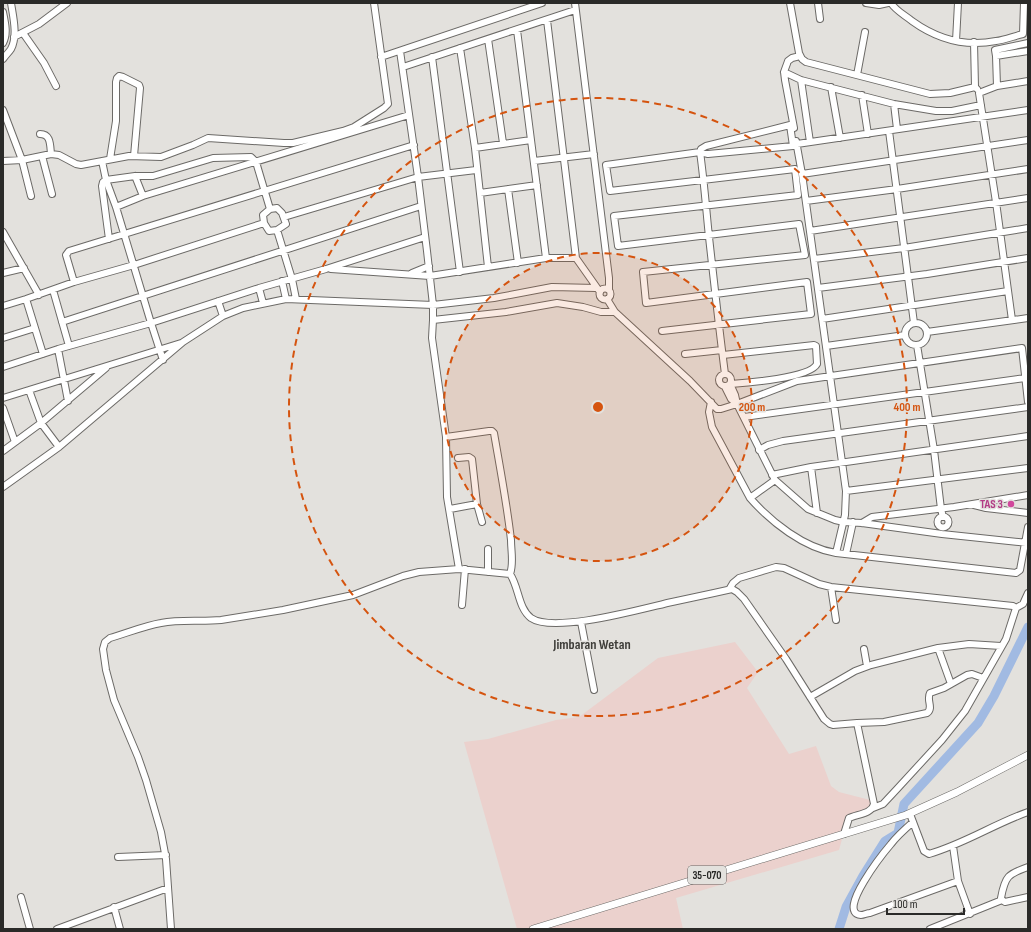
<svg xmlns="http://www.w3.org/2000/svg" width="1031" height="932" viewBox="0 0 1031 932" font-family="'Sofia Sans Condensed',sans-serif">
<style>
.industrial{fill:#ebd1cd}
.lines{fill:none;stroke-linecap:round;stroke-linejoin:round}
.river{stroke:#a1bae2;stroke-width:9}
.minor-casing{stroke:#6c6a67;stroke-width:8}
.major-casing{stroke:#6c6a67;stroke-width:8}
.minor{stroke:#fff;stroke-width:6}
.major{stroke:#fff;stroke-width:7}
.ring{fill:none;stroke:#d5540f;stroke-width:2;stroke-dasharray:7 5}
.hotel-dot{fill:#d1479c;stroke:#e3e1dd;stroke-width:1.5}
.labels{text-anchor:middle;stroke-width:3;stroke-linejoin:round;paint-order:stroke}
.shield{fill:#e3e1dd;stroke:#62615e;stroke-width:1}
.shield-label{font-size:11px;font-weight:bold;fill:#2a2a28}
.hotel-label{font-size:12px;font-weight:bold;fill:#b23c85;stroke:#e3e1dd;text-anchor:end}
.quarter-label{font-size:14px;font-weight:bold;fill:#3f3e3a;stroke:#e3e1dd}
.centre{fill:#d5540f;stroke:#e3e1dd;stroke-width:2}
.ring-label{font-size:12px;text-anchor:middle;font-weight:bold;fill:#d5540f;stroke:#e3e1dd;stroke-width:3;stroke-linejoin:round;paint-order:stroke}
</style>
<rect width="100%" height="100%" fill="#e3e1dd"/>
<path class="industrial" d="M735,642L758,672L747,688L789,754L816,746L831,786L839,792L874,801L873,808L847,821L839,850L676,898L683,929H517L464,742L488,739L556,720L579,717L658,658Z"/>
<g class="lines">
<path class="river" d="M839,929L846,907L863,876L885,841L898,833L904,804L978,723L994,696L1028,627"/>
<g class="minor-casing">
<path id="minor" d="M575,3L609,278V290
M790,3L799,53L802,59L806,62L930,94L950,93L975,87
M818,3L820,19
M866,3L879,5L888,3
M891,3C896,11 905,15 912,21C937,39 966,47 996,41C1005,40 1014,36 1023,34L1024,3
M3,12C5,22 8,34 3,43
M547,20L576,258L600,292
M517,30L546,258
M23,33L44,63L56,86
M14,37L39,24L67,3
M488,39L503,143
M956,41L958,3
M974,42L975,87L977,89
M1028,43L995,50L996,56L1028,51
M460,48L475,148L488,267
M400,51L418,177L427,251L433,305V320L432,338L446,437L447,497L459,569
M996,56L997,86
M381,57L542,3
M432,57L460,272
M3,59C6,55 9,52 11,49C18,36 13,16 11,3
M403,67L575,10
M784,72L801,80L894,104L936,111H952L981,105
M857,75L865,32
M801,80L810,142
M831,87L840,138
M862,95L868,134
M894,104L897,129
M3,110L22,160L31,196
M794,128L785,80L784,72L788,61L792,58L800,56
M889,131L914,323
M40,134C51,134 50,145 51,154
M796,141L802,174L846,491L845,515L836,553
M797,144L1028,110
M475,148L531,140
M42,156L52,194
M110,159L116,121V82L117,78L119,76L123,77L139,85L140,88L134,156
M3,161L22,160L51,154L59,155L76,164L81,165L129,156L161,157L193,145L208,138L284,143H293L343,131L354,127L384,108L388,104L374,3
M102,161L106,180L116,207L151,323L163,360
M534,161L594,154
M802,174L1028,140
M135,176L143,196
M508,189L518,263
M480,193L537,185
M806,201L897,189L1028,169
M116,207L143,196L409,115
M277,208L282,213L286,224L277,230L269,231L264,223L263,215L270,209Z
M284,217L418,177L476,170
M277,230L292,279L296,299
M810,231L1028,198
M3,232L39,295
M109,239L102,186L103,182L106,180L135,176H153L213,158L251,157L256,162L270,209
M814,259L904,248L1028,228
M331,269L430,276L546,258H576
M3,273L24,268
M412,273L429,266
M282,281L286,299
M74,282L66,255L69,251L414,145
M259,288L263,303
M818,288L927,274L1028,258
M599.5 294a5.5 5.5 0 1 1 11 0a5.5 5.5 0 1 1-11 0Z
M53,290L69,346
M26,299L43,354
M607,299L615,312L690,381L717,409H721L737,404L775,480L808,509L835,520L844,522L862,523L942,534L1028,543
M218,301L223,316
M3,306L26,299L74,282L134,265L264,223
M822,319L1008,291
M433,320L506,312L557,303L583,307L601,312H615
M1012,320L996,202L979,93L997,86L1028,81
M62,322L421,206
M905 334a11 11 0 1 1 22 0a11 11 0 1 1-22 0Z
M662,331L811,314L807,282L646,303L643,272L805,255L799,224L618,246L614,216L798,195L795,169L610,191L606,165L700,152L708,154L793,146L790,125L706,146L701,149L700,152C704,180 706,208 709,237C714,282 719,328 725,374
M927,332L1028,318
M3,338L35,328
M917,345L934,450L941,509L943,517
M826,346L905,335
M58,349L68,401
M685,354L722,350
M723,355L814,345L816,346L817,364C810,378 746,383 731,384
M3,367L58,349L151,323L259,288L326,269L425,237
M719 380a6 6 0 1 1 12 0a6 6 0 1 1-12 0Z
M730,384L735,395L737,404
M725,387L731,399L737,404
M29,390L41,423L59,447
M3,398L181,343
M711,402L709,412L712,427L750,498C771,522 804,548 836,553L1016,573L1020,570L1028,527
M737,404L797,381L1022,348L1028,402
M3,408L15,442
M744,417L1025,378
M446,437L489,431H492L494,433C500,468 507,504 511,540C511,552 514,563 510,574
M759,450L768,445L783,441L1028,407
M3,451L41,423L106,368
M458,458L469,457L472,459L477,504L482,522
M811,467L817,513
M772,475L811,467L1028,436
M3,487L59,447L183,342L223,316L243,308L286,299L433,305L494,298L552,287L596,288
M846,491L1028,468
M750,498L775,480
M974,505L986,508L1028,513
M450,509L477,504
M937.5 522a5.5 5.5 0 1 1 11 0a5.5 5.5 0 1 1-11 0Z
M862,523L872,517L954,507L1028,495
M488,549V572
M846,554L853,522
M831,587L836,620
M730,588L733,583L739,578L776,567L784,568L819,584L831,587L1013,606L1016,608L1006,639L965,711L942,740L897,789L883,804L873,808
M462,605L465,569
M1016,608L1023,604L1028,593
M581,622L594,690
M938,648L951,684
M864,649L867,666
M810,697L855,671L871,665L938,648L969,644L1001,646
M857,723L884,722L927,713C934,708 926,700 930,693L944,688L967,675L972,674L983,678
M910,814L924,851L929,854C964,844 994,824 1028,812
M913,822C905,829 897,836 891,844C885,851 835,913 861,915C864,915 867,913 870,913L958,881
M953,846L958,881L970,914
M118,857L166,855
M1028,867C1008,874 1005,876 1001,898L1002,900L1005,902L1028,897
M21,897L30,929
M114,907L120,929
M57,929L168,888
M171,929L166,859L161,832L146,780L138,757L114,700L106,670L103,649L105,642L110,638C127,633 144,626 161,623C181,619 201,622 221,620L283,610L353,595L403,576L419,572L459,569L510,574C519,587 518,608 531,618C554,634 645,608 672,602C686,599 700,596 714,593L732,589L737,592L744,599L786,659L824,719L830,724L833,725L857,723L874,804C872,814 857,814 849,818L844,834
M930,929L1002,900"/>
</g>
<g class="major-casing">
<path id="major" d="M533,929L906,815L957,792L1028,755"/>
</g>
<use href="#minor" class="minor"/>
<use href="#major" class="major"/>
</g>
<circle cx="598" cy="407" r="154" fill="#d5540f" fill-opacity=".12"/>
<g class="ring">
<circle cx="598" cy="407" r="154"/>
<circle cx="598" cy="407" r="309"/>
</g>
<circle class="hotel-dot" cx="1011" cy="504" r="4"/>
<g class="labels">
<rect class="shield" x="688" y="866" width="38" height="18" rx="3"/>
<g class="shield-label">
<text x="707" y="879">35-070</text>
</g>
<g class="hotel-label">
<text x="1003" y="508">TAS 3</text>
</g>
<g class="quarter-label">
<text x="592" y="649">Jimbaran Wetan</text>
</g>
</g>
<circle cx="598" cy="407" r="6" class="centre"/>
<g class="ring-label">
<text x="752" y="411">200 m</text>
<text x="907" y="411">400 m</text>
</g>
<rect width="1031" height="932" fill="none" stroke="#2a2a28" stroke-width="8"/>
<path d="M887 908v6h77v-6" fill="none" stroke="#2a2a28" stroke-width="2"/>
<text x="893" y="908" font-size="12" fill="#2a2a28" stroke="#e3e1dd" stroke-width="3" paint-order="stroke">100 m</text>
</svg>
